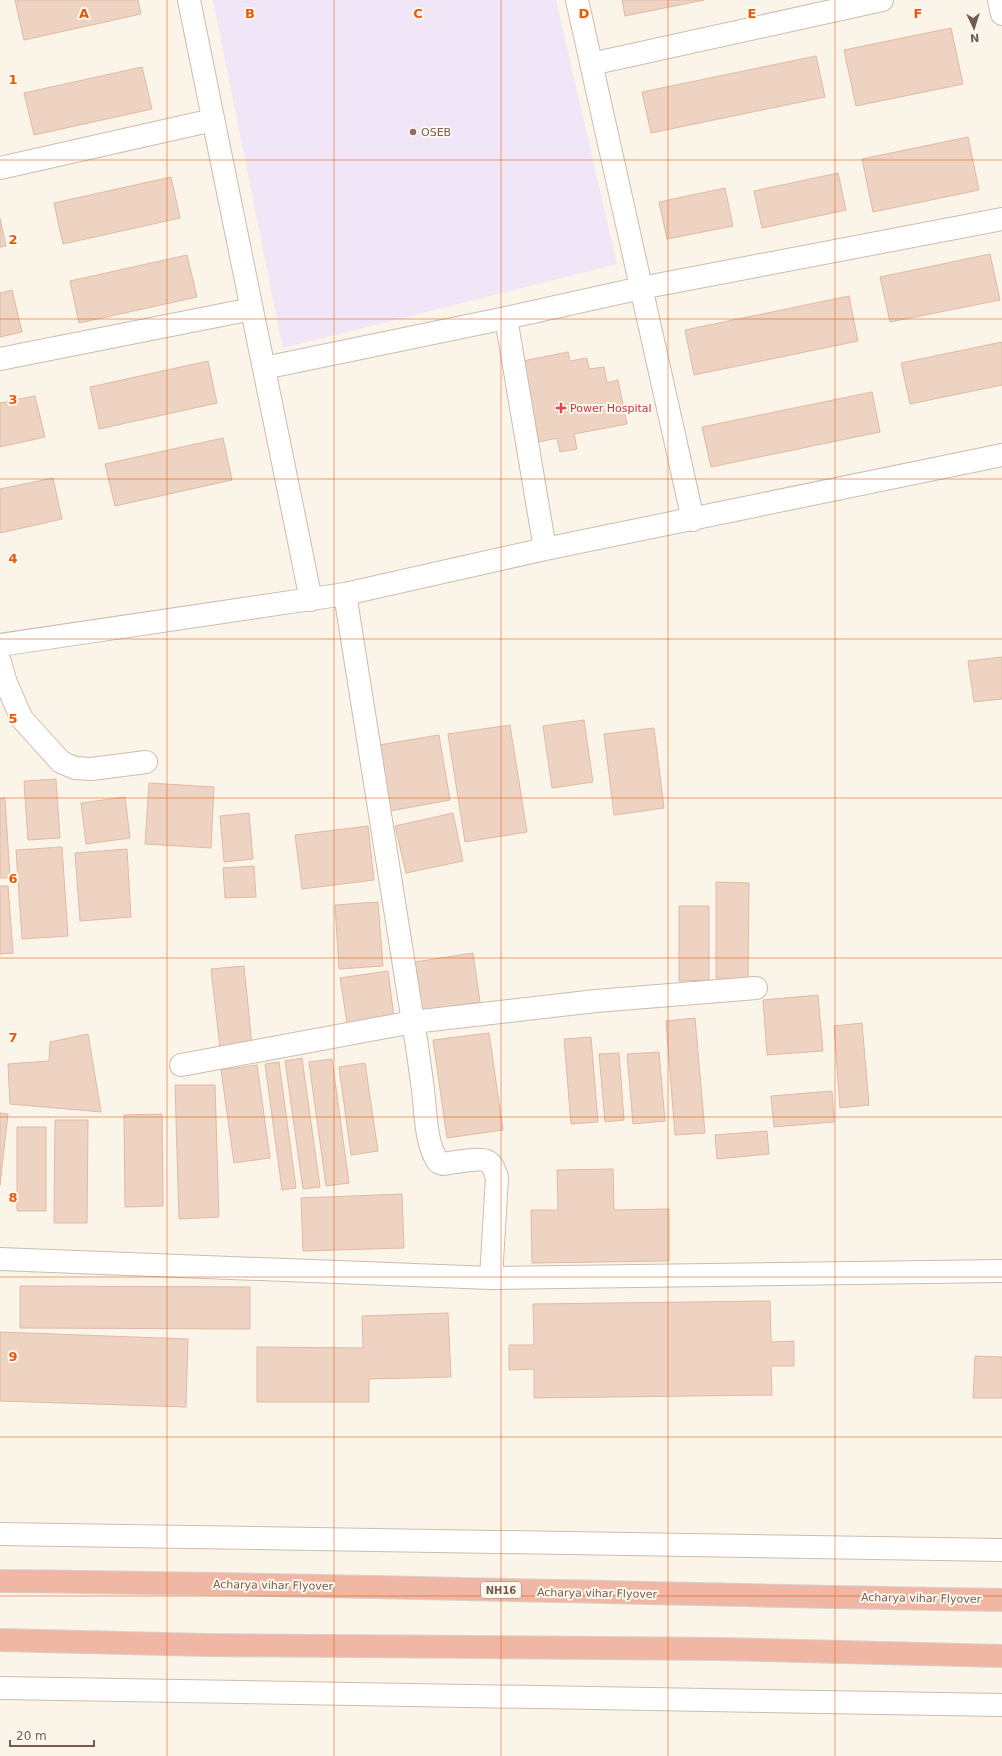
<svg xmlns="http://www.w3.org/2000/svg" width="1002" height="1756" viewBox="0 0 1002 1756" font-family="'DejaVu Sans',sans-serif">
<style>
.education{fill:#f1e5f8}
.building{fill:#eed3c2;stroke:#e0baa4}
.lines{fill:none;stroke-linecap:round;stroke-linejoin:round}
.street-casing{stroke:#ccbcaf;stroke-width:24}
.secondary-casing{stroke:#cfbcad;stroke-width:24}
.highway-casing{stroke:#d8d1cd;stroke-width:24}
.street{stroke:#fff;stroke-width:22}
.secondary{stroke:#fff;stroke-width:22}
.highway{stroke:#f0b7a4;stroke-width:22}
.grid{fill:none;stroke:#e8590c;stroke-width:1;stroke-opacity:0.55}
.education-dot{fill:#8d6e63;stroke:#fef8ef;stroke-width:1.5}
.health-dot{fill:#e0444e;stroke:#fef8ef;stroke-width:1.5}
.labels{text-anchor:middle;stroke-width:4;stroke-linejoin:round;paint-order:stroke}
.shield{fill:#fef8ef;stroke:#9d8a7e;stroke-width:1}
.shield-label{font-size:10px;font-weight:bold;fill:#745b4e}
.education-label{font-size:11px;fill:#785e54;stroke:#fef8ef;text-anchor:start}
.health-label{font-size:11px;fill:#be3a42;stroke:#fef8ef;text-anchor:start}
.street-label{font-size:11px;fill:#745b4e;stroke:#fef8ef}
.grid-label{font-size:13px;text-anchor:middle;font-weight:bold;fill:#e8590c;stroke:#fef8ef;stroke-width:4;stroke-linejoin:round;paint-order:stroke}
</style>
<rect width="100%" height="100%" fill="#fbf4e8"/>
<path class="education" d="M213,0H556L617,264L283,348Z"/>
<path class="building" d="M15,0H138L141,14L24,40Z
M622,0H704L625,16Z
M951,28L963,84L856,106L844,50Z
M816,56L825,97L651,133L642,92Z
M142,67L152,109L34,135L24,93Z
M968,137L979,190L873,212L862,159Z
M838,173L846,210L762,228L754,191Z
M171,177L180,218L63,244L54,203Z
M725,188L733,226L667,239L659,202Z
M0,218L6,246L0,247Z
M990,254L1000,300L890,322L880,277Z
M187,255L197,297L79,323L70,281Z
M12,290L22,332L0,337V293Z
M849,296L858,341L694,375L685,330Z
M1002,342V385L910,404L901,363Z
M568,352L570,361L587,358L589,369L604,367L607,383L618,380L627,424L574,434L577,449L560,452L557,438L539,442L523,361Z
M208,361L217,403L99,429L90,387Z
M872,392L880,432L711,467L702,427Z
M35,396L45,437L0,447V403Z
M223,438L232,480L115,506L105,464Z
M53,478L62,519L0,533V489Z
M1002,657V699L974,702L968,661Z
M584,720L593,782L552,788L543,726Z
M510,725L527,832L465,842L448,734Z
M654,728L664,808L614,815L604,734Z
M439,735L450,800L390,811L379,745Z
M56,779L60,838L28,840L24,781Z
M149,783L214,787L211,848L145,844Z
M125,797L130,838L86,844L81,803Z
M5,798L10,878H0V799Z
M249,813L253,859L224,862L220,816Z
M453,813L463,861L406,873L395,826Z
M368,826L374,880L302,889L295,835Z
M62,847L68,936L22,939L16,850Z
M127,849L131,917L80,921L75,853Z
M254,866L256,897L225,898L223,868Z
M716,882L749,883L748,979L716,978Z
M0,886H8L13,953L0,954Z
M378,902L383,966L339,969L335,905Z
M679,906H709V980L679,981Z
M473,953L480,1002L422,1011L415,962Z
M244,966L252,1045L220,1048L211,969Z
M388,971L394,1017L347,1023L340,978Z
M818,995L823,1051L767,1055L763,1000Z
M695,1018L705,1133L675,1135L666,1021Z
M862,1023L869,1105L840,1108L834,1026Z
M489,1033L503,1130L447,1138L433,1040Z
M88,1034L101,1112L10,1104L8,1064L49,1061L50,1042Z
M591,1037L598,1122L571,1124L564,1039Z
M659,1052L665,1121L633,1124L627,1054Z
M619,1053L624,1120L605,1122L599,1054Z
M302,1058L320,1187L303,1189L285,1061Z
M332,1059L349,1183L326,1186L309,1062Z
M279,1062L296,1188L282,1190L265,1064Z
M365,1063L378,1151L351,1155L339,1067Z
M257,1065L270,1158L234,1163L221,1070Z
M175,1085H215L219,1217L179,1219Z
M832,1091L834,1122L774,1127L771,1096Z
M0,1113L8,1114L0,1185Z
M162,1114L163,1206L125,1207L124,1115Z
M55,1120H88L87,1223H54Z
M17,1127H46V1211H17Z
M767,1131L769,1154L717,1159L715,1135Z
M613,1169L614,1210L669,1209V1261L532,1263L531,1210H558L557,1170Z
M402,1194L404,1248L303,1251L301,1198Z
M20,1286L250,1287V1329L20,1328Z
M770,1301L771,1342L794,1341V1366H771L772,1395L534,1398V1369L509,1370V1345H534L533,1304Z
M448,1313L451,1377L369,1379V1402H257V1347L363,1348L362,1316Z
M0,1332L188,1339L186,1407L0,1401Z
M975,1356L1002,1357V1398H973Z"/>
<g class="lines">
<g class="street-casing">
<path id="street" d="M189,0L311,600
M577,0L693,520
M999,0L1002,14
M591,64L882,0
M0,168L213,120
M506,318L545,549
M0,359L252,309
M264,368L506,318L641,288L1002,219
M0,645L345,594L545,549L1002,455
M0,662L6,683L22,719L61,762L75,768L91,769L146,762
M181,1065L413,1022L345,594
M0,1259L491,1278L1002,1271
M491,1278L497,1177C495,1172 493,1164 487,1161C479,1157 452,1163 443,1164L438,1162C425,1142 426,1113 423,1090C420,1067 417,1044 413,1022L596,1001L756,988"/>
</g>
<g class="secondary-casing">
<path id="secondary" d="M0,1534L1002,1550
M0,1688L1002,1705"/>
</g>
<g class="highway-casing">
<path id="highway" d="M0,1581C334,1584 668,1595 1002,1600
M0,1640L206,1645L719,1649L1002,1656"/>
</g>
<use href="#street" class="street"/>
<use href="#secondary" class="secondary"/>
<use href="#highway" class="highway"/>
</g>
<path class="grid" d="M167,0V1756M334,0V1756M501,0V1756M668,0V1756M835,0V1756M0,160H1002M0,319H1002M0,479H1002M0,639H1002M0,798H1002M0,958H1002M0,1117H1002M0,1277H1002M0,1437H1002M0,1596H1002"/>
<circle class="education-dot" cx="413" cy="132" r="4"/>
<path class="health-dot" d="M559 402h4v4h4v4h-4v4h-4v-4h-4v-4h4z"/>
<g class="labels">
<rect class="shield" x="481" y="1582" width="40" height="16" rx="3"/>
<g class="shield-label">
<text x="501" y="1594">NH16</text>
</g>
<g class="education-label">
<text x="421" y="136">OSEB</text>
</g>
<g class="health-label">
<text x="570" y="412">Power Hospital</text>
</g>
<g class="street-label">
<text transform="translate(273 1585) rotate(1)" y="4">Acharya vihar Flyover</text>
<text transform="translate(597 1593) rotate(1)" y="4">Acharya vihar Flyover</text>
<text transform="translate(921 1598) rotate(1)" y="4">Acharya vihar Flyover</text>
</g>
</g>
<g class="grid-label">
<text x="84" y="18">A</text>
<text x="250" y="18">B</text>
<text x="418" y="18">C</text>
<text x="584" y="18">D</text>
<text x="752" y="18">E</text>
<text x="918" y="18">F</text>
<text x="13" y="84">1</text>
<text x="13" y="244">2</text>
<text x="13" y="404">3</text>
<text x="13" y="563">4</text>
<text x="13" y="723">5</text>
<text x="13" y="883">6</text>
<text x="13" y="1042">7</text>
<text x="13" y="1202">8</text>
<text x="13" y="1361">9</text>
</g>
<g transform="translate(974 28) rotate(176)" stroke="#fef8ef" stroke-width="3" paint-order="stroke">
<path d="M0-3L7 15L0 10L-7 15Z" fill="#745b4e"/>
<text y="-6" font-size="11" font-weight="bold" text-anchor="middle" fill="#745b4e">N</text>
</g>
<path d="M10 1740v6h84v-6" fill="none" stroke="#745b4e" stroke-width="2"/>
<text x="16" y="1740" font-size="12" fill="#745b4e" stroke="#fef8ef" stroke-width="3" paint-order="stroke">20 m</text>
</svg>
